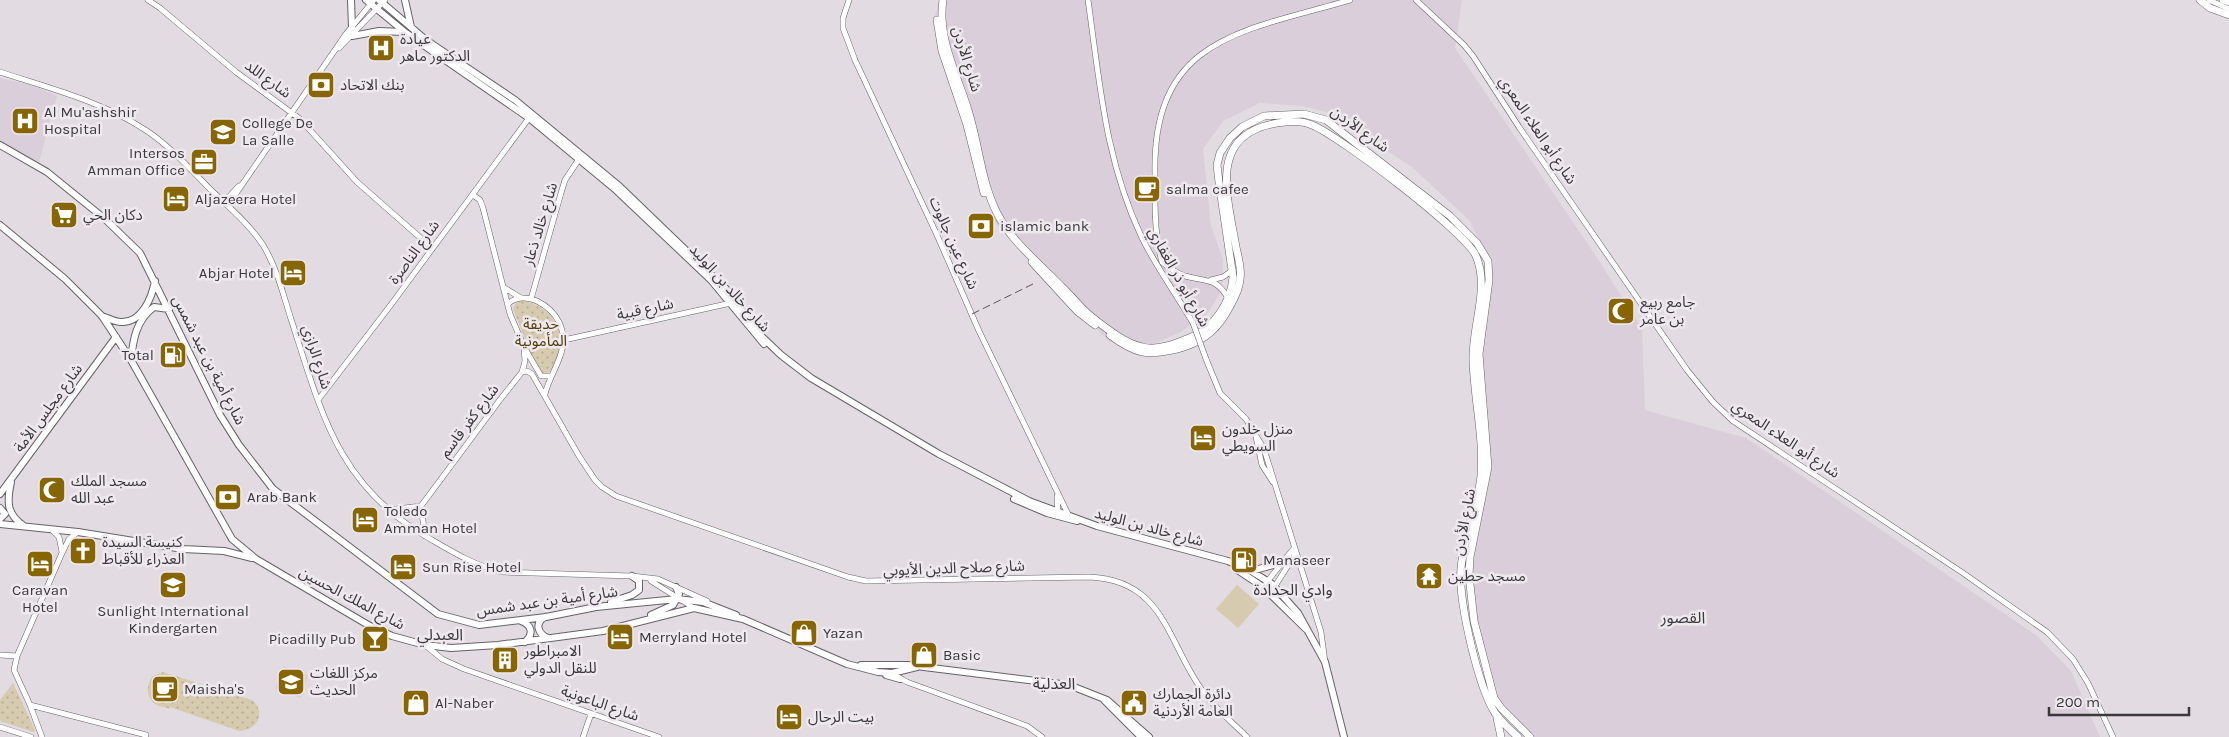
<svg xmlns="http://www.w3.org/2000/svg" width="2229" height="737" viewBox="0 0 2229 737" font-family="Karla,'Noto Sans Arabic',sans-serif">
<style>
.built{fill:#d9ceda}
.green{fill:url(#green-dots)}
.pitch{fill:#d6caaf}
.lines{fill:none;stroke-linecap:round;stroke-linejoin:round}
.minor-casing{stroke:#676267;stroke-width:6}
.major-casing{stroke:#676267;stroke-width:8}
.highway-casing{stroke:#676267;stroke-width:8}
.minor{stroke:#fff;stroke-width:5}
.major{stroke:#fff;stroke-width:6}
.highway{stroke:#fff;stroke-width:7}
.rail{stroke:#575558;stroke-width:1;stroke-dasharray:8 4;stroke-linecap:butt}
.minor-bridge-casing{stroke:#676267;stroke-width:6;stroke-linecap:butt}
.minor-bridge{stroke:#fff;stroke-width:5}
.labels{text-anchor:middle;stroke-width:5;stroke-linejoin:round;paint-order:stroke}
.poi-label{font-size:15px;fill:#3a383b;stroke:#efe9ef;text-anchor:start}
.street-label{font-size:15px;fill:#3a383b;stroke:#efe9ef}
.park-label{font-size:15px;fill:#4f3b05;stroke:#efe9ef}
.neighbourhood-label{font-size:16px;fill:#3a383b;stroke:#efe9ef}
</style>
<defs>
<pattern id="green-dots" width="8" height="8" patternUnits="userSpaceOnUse" patternTransform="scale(1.25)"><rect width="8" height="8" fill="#d6caaf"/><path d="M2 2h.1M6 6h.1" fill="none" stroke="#b8ae97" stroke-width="1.8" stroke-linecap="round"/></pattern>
</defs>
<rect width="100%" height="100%" fill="#e2dce2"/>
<path class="built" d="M939,0H1462L1455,48L1598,259L1642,329L1645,410L1746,438L2036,635L2071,671L2100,737H1534L1500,712L1470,607L1467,572L1488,474L1475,352L1489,289L1481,245L1470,221L1412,167L1329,113L1303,106L1260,103L1223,121L1203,149L1211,226L1223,259L1222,290L1207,314L1179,333L1146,347L1109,342L1015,241L995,223L974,149L933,24Z
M0,78L31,85L57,96L39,162L0,146Z
M179,343L187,361L168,370L161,352Z
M283,666L308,675L301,698L275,689Z"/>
<path class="green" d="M520,301C549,302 572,335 556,361C553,366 551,371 547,374H542L537,369L513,309L516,303Z
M163,672L252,700C267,712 257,731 239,731L170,707L169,709C165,706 162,708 157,705C146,699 145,685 153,676Z
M13,683L35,730L34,732L0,721V700Z"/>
<path class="pitch" d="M1237,585L1259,604L1238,628L1216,609Z"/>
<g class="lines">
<g class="minor-casing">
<path id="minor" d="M148,0L160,8L236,72L300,119L357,182L432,248
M849,0L843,18V28L855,60L937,235L979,331L1069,516
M1088,0C1100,84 1105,160 1142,238C1157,268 1176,294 1193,323
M1416,0L1464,45L1473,56L1519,127L1687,370L1713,402L1733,421L1963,573L2047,632L2073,659L2088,683L2113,737
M2209,0L2229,9
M339,48L385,0
M0,72C49,88 104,102 147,131C171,147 191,170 211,190C229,207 249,224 263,245C277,268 283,294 291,319C321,411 337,485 427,537C451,551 475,566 502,572L632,576L658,579L707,601
M473,195L480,200L483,208L510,314L524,347L541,376H550
M224,202L239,186
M228,205L346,34L374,0
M1211,280L1223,277L1233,270
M503,287L521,298
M1228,298C1216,277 1206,282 1185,276C1176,273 1169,268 1162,262C1154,233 1155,204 1155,174C1152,37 1244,31 1350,0
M531,299L561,193L565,180L579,159
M508,304C516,296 528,297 537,301C547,306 554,312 559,322C572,350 551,369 545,394
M564,340L731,303
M1206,359L1220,393L1246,419L1264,449L1321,632L1325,662
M522,372L527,371L532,374L579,456L595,480L602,487L616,496L848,577L866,581L1089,577C1166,580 1167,644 1204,693C1216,709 1233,723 1247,737
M318,400L390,306L529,118
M1256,437L1262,465L1273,482
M1057,496L1058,514
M421,506L425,536
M388,510L421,506L499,401L522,372L525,361L524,347
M52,530L59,537L62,552
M651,581L694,608
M1266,583L1294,548
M1270,594L1296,553
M425,645L442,659L464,669L659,737
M0,655L17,656
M898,677L907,682L1027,726L1042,737
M30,705L146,735L145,737
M0,727L31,737
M42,737L30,705L14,670L17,656L62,553L69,539L78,532
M583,737L591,714"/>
</g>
<g class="major-casing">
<path id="major" d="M351,0L352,27
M366,0L406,33L529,118L616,190L711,280L764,344
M379,0L426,40L515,100L618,185L726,289L760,335L781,355L811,378L939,454L1029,501L1097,526L1228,561L1251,571L1272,584L1298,613L1325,662L1344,737
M405,0L411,27
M352,36L379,31L404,32
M0,145L47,172L105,219L140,253L220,415L239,445L273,489L438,614L479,625L546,617L596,607L677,599L703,602L736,615
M0,225L65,279L102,316L131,360L232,539L256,559L370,626L392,636L425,645L451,648L498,645L603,631L694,608L743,619L847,664L878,672L892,673L917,667
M102,316C108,318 115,322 121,322C142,323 152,297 155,281
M131,360C133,340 136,320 154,307L169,309
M11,482C7,501 6,514 24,526
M0,494L116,337
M1014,499L1047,513L1077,521
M0,508L5,514L0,519
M0,524L78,532L183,549L224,551L252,558
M1236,569L1263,587L1306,629
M1251,571L1281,563
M611,602L632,595L639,590V581L632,576
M651,615L673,605L679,594L676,587
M545,617C534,623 538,634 548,638
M521,621C532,625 534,634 525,642
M861,665H908L1069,685L1107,700L1149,737
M886,675L900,679
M1104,700L1141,737"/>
</g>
<g class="highway-casing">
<path id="highway" d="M943,0C937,38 957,74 968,110C979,144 981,183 998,215C1012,242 1040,264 1061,286C1072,296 1081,309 1093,318C1107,329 1125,343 1142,347C1157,351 1175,344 1189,338C1214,329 1231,302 1233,277L1219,182L1217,165L1220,153L1230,138L1242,127L1264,116L1304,114L1326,120L1450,216L1477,243L1488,261L1489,280L1479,354L1488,467L1470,557L1469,575L1474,621L1494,698L1501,708L1530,737
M2200,0L2210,8L2229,15
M2223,0L2229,2
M937,20L942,51L967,125L984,193
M1032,262L1077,311L1095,325
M1110,335C1135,354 1147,356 1177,349C1198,344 1214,333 1225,315C1231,304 1239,292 1240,279C1242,269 1238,257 1236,247C1226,191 1207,130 1285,122C1294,121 1303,121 1312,125C1338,135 1466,232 1476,256C1490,288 1472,326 1473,360C1474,398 1484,437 1481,476C1480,487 1477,498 1474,508C1469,528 1463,548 1461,568C1458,600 1478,686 1495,713C1502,722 1510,730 1518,737
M1497,718L1501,737"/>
</g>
<use href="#minor" class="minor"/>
<use href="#major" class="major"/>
<use href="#highway" class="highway"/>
<path class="rail" d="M972,314L1035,283"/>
<g class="minor-bridge-casing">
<path id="minor-bridge" d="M1193,323L1206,359"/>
</g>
<use href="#minor-bridge" class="minor-bridge"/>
</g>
<defs>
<g id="hospital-square" transform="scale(1.4375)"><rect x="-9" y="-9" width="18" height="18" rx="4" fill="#876501" stroke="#efe9ef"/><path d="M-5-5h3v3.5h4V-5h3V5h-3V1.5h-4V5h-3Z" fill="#fff"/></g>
<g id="bank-square" transform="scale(1.4375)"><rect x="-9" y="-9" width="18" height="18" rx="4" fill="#876501" stroke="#efe9ef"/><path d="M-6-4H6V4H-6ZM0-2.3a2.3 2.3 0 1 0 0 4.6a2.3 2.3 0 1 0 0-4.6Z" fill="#fff"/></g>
<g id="school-square" transform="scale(1.4375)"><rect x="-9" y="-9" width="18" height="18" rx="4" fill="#876501" stroke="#efe9ef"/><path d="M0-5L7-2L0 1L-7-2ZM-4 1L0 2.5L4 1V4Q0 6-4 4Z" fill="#fff"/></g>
<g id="office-square" transform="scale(1.4375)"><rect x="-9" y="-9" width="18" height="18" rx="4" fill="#876501" stroke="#efe9ef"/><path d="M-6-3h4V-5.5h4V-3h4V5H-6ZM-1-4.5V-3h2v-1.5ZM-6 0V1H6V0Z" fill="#fff"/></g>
<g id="cafe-square" transform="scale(1.4375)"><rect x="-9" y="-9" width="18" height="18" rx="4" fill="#876501" stroke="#efe9ef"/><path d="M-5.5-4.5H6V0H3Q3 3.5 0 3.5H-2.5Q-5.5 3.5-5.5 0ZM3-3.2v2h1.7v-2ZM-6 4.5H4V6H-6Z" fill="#fff"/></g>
<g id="hotel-square" transform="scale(1.4375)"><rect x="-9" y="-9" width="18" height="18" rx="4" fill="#876501" stroke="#efe9ef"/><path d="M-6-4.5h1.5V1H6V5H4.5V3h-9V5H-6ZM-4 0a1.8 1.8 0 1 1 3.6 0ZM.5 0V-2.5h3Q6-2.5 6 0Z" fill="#fff"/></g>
<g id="supermarket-square" transform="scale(1.4375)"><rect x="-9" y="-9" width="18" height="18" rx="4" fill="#876501" stroke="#efe9ef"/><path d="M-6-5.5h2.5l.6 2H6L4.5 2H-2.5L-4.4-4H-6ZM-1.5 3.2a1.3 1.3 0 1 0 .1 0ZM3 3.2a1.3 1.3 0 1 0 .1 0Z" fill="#fff"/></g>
<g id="mosque-square" transform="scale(1.4375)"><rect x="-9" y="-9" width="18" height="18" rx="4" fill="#876501" stroke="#efe9ef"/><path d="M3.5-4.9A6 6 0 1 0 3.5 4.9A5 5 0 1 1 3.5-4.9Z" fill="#fff"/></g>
<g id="fuel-square" transform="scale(1.4375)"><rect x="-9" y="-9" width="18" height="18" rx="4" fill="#876501" stroke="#efe9ef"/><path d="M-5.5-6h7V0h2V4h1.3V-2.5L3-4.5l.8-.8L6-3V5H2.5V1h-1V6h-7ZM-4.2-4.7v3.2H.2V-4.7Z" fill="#fff"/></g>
<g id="church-square" transform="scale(1.4375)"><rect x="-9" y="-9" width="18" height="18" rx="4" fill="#876501" stroke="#efe9ef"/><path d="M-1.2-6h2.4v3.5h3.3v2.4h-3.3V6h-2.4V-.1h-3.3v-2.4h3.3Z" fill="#fff"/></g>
<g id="temple-square" transform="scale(1.4375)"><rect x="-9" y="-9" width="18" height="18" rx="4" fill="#876501" stroke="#efe9ef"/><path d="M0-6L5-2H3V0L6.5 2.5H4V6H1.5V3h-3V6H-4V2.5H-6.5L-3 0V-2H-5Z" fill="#fff"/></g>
<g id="shop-square" transform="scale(1.4375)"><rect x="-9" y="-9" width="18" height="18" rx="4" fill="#876501" stroke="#efe9ef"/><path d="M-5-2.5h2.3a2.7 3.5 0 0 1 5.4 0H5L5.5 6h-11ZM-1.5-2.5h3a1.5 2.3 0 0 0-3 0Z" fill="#fff"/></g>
<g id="bar-square" transform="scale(1.4375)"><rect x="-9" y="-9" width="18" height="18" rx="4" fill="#876501" stroke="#efe9ef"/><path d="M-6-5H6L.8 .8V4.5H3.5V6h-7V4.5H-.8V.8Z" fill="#fff"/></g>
<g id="building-square" transform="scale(1.4375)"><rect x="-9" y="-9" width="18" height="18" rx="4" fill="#876501" stroke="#efe9ef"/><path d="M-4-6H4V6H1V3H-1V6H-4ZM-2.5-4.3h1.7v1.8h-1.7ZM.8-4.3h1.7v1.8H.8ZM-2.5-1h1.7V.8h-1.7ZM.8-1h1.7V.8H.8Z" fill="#fff"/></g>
<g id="civic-square" transform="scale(1.4375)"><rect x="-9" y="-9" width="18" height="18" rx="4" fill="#876501" stroke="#efe9ef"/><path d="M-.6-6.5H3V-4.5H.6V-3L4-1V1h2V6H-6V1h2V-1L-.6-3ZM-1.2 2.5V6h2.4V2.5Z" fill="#fff"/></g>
</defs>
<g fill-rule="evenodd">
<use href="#hospital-square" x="381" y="48"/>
<use href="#bank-square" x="321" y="85"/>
<use href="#hospital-square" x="25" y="121"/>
<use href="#school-square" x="223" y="132"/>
<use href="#office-square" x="204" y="162"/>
<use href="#cafe-square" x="1147" y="189"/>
<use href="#hotel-square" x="176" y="199"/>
<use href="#supermarket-square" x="64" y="215"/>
<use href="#bank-square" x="981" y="226"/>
<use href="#hotel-square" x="293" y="273"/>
<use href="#mosque-square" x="1621" y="311"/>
<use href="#fuel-square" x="173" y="355"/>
<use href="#hotel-square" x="1203" y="438"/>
<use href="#mosque-square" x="52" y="490"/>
<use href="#bank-square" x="228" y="497"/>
<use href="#hotel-square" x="365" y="520"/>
<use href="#church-square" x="83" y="551"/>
<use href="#fuel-square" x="1244" y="560"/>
<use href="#hotel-square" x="40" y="564"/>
<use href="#hotel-square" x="403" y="567"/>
<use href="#temple-square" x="1429" y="576"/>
<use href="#school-square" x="173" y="585"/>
<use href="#shop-square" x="804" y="633"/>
<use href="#hotel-square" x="620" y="637"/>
<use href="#bar-square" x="375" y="639"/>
<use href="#shop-square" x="924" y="655"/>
<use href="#building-square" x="505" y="660"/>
<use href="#school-square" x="291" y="682"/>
<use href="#cafe-square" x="165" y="689"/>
<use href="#shop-square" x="416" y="703"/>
<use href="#civic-square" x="1134" y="703"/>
<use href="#hotel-square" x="789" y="717"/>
</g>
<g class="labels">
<g class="poi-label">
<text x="400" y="44">عيادة<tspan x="400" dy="17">الدكتور ماهر</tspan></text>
<text x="340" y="90">بنك الاتحاد</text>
<text x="44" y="117">Al Mu'ashshir<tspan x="44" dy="17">Hospital</tspan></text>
<text x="242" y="128">College De<tspan x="242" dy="17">La Salle</tspan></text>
<text x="185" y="158" text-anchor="end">Intersos<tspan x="185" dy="17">Amman Office</tspan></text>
<text x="1166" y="194">salma cafee</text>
<text x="195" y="204">Aljazeera Hotel</text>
<text x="83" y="220">دكان الحي</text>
<text x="1000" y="231">islamic bank</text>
<text x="274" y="278" text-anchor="end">Abjar Hotel</text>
<text x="1640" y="307">جامع ربيع<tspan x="1640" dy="17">بن عامر</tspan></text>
<text x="154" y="360" text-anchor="end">Total</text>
<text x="1222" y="434">منزل خلدون<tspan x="1222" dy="17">السويطي</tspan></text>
<text x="71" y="486">مسجد الملك<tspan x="71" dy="17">عبد الله</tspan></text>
<text x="247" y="502">Arab Bank</text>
<text x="384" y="516">Toledo<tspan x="384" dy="17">Amman Hotel</tspan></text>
<text x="102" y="547">كنيسة السيدة<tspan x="102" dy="17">العذراء للأقباط</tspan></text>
<text x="1263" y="565">Manaseer</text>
<text x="422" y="572">Sun Rise Hotel</text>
<text x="1448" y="581">مسجد حطين</text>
<text x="40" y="595" text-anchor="middle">Caravan<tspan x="40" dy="17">Hotel</tspan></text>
<text x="173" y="616" text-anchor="middle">Sunlight International<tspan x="173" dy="17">Kindergarten</tspan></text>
<text x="823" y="638">Yazan</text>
<text x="639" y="642">Merryland Hotel</text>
<text x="356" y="644" text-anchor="end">Picadilly Pub</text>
<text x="524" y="656">الامبراطور<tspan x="524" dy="17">للنقل الدولي</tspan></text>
<text x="943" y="660">Basic</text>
<text x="310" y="678">مركز اللغات<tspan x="310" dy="17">الحديث</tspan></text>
<text x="184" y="694">Maisha's</text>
<text x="1153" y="699">دائرة الجمارك<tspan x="1153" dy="17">العامة الأردنية</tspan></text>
<text x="435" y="708">Al-Naber</text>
<text x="808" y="722">بيت الرحال</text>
</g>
<g class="street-label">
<text transform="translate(967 59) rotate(73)" y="5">شارع الأردن</text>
<text transform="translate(268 79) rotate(36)" y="5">شارع اللد</text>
<text transform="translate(1360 129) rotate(36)" y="5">شارع الأردن</text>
<text transform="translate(1538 130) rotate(56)" y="5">شارع أبو العلاء المعري</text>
<text transform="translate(540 224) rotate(-73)" y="5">شارع خالد ذعار</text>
<text transform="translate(954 243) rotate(66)" y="5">شارع عين جالوت</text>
<text transform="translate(414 252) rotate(-54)" y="5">شارع الناصرة</text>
<text transform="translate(1179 277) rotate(61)" y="5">شارع أبو ذر الغفاري</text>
<text transform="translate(730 288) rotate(48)" y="5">شارع خالد بن الوليد</text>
<text transform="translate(645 309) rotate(-12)" y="5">شارع قبية</text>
<text transform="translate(317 357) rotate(72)" y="5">شارع الرازي</text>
<text transform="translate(209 360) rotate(63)" y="5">شارع أمية بن عبد شمس</text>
<text transform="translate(48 408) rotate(-54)" y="5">شارع مجلس الأمة</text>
<text transform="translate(469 421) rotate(-53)" y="5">شارع كفر قاسم</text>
<text transform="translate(1786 439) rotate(34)" y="5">شارع أبو العلاء المعري</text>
<text transform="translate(1464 522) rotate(-79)" y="5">شارع الأردن</text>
<text transform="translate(1149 527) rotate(15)" y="5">شارع خالد بن الوليد</text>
<text transform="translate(954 568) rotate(-2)" y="5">شارع صلاح الدين الأيوبي</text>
<text transform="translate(352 598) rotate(28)" y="5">شارع الملك الحسين</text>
<text transform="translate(547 601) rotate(-8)" y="5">شارع أمية بن عبد شمس</text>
<text transform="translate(600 703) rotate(19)" y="5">شارع الباعونية</text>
</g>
<g class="park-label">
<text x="541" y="329">حديقة<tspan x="541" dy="17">المأمونية</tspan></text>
</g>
<g class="neighbourhood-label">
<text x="1293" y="595">وادي الحدادة</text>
<text x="1683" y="623">القصور</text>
<text x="440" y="640">العبدلي</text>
<text x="1054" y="689">العدلية</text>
</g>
</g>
<path d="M2049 707v8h140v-8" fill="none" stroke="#3a383b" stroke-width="2.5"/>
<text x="2056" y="707" font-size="15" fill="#3a383b" stroke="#efe9ef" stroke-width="4" paint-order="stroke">200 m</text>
</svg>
